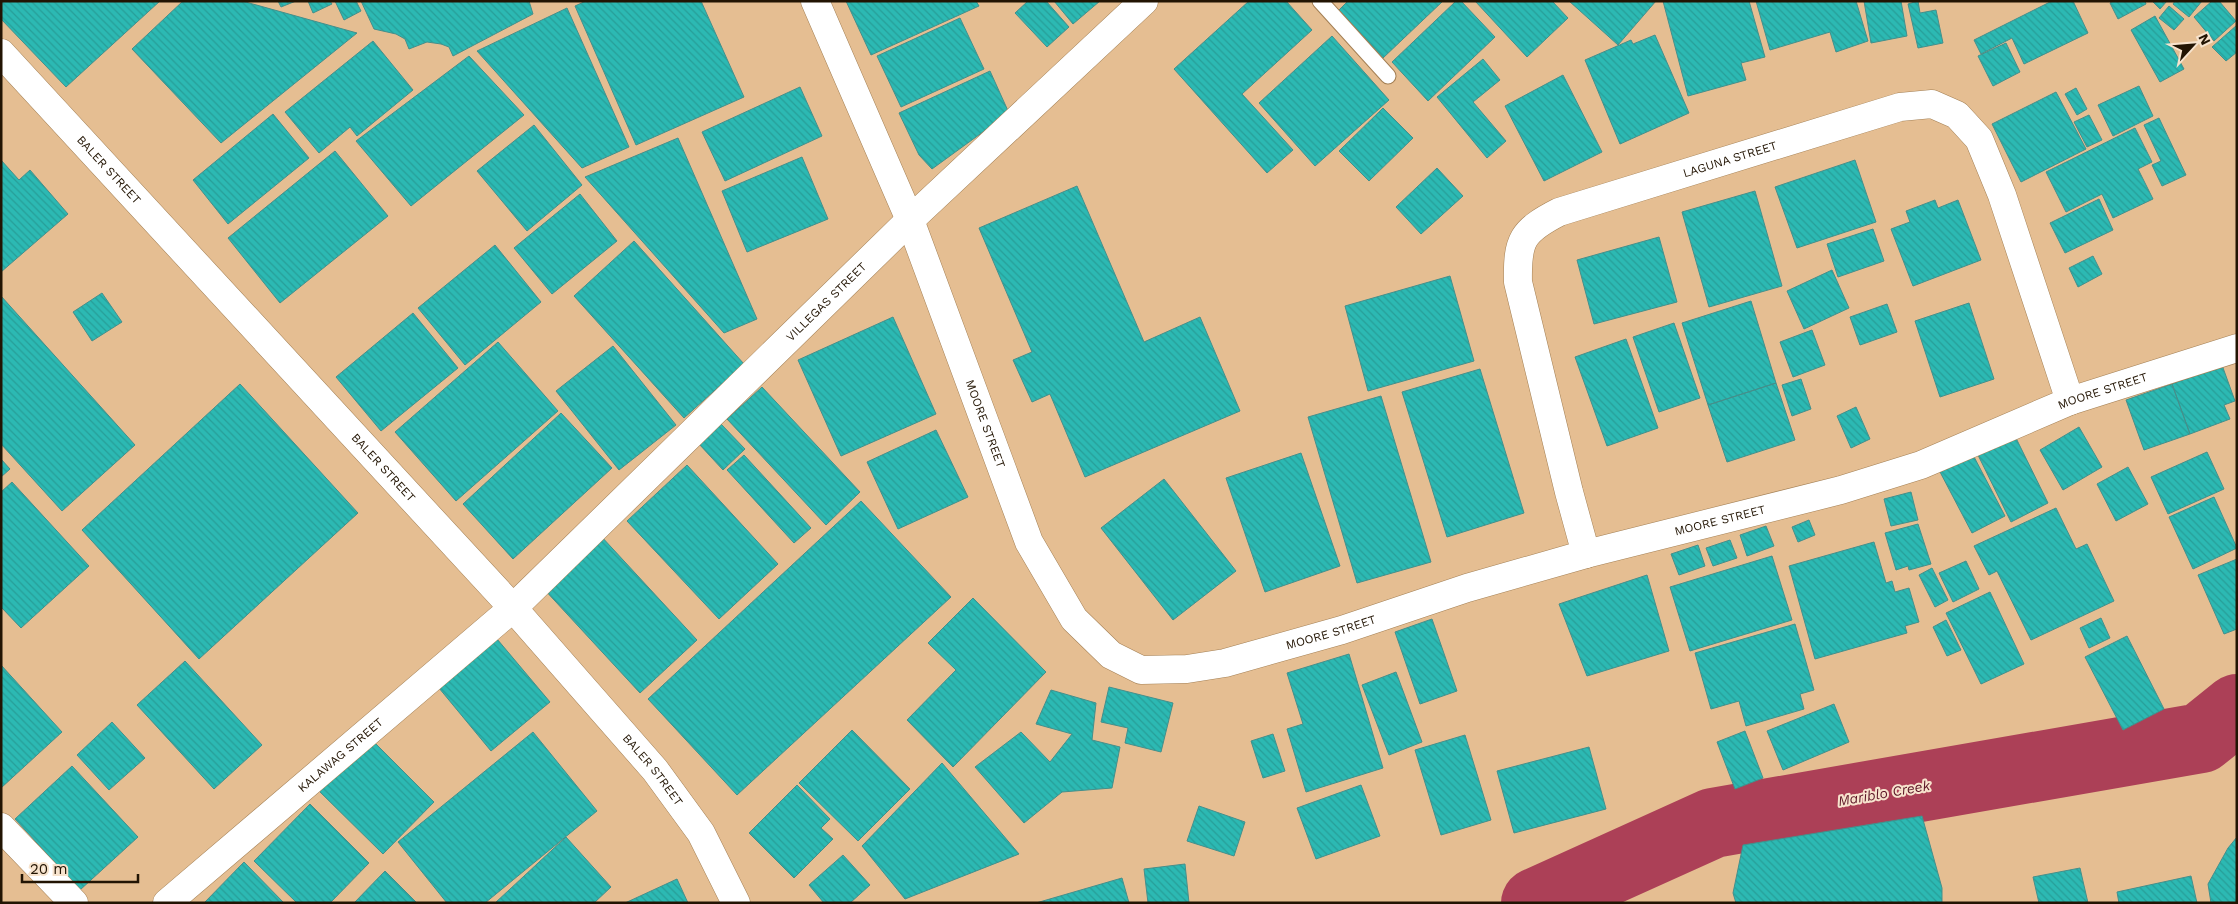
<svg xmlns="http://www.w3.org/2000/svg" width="2238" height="904" viewBox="0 0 2238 904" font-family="'Work Sans',sans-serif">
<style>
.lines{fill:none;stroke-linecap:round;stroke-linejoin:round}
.river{stroke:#ac4057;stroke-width:70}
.building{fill:url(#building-back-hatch);stroke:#458f8b}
.lane-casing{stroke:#a48055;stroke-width:17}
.street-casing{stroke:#a48055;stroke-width:29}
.secondary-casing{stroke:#a48055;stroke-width:29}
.lane{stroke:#fff;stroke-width:15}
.street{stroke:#fff;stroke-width:28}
.secondary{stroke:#fff;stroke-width:28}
.labels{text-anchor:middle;stroke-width:4;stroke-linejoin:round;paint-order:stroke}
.street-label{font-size:12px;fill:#221403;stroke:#f7e3cd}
.water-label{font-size:14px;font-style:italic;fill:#5d1627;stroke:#f7e3cd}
</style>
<defs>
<pattern id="building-back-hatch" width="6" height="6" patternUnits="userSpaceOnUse" patternTransform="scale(1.25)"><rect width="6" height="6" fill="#2cb9b3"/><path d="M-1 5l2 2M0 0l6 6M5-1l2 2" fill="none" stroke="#279e98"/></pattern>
</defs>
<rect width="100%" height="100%" fill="#e5be92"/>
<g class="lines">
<path class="river" d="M1536,903L1713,823L2201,738L2237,709"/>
</g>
<path class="building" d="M1,1H160L66,87L1,19Z
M183,1H242L357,33L221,143L132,49Z
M278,1H296L281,7Z
M308,1H330L332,4L313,13Z
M335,1H356L361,11L344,20Z
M361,1H529L533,14L453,56L449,47L441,44L427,42L409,49L405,39L396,34L374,29Z
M586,1H701L744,97L636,145L575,6Z
M846,1H976L979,6L871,55Z
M1028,1H1046L1069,27L1047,47L1015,13Z
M1054,1H1100L1073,24Z
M1249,1H1286L1312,30L1242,94L1293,150L1267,173L1174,69Z
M1348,1H1443L1383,58L1339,10Z
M1456,1H1461L1495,37L1428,101L1392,62Z
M1475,1H1552L1568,18L1527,57Z
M1569,1H1656L1618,45Z
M1663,1H1749L1765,57L1741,63L1746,80L1688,96Z
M1756,1H1856L1868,41L1836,52L1830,32L1770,50Z
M1864,1H1901L1907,36L1871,43Z
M1918,1L1920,13L1936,10L1943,43L1918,48L1908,4Z
M2052,1H2073L2088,33L2024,64L2012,38L1981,54L1974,40Z
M2113,1H2145L2146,4L2118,19L2110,3Z
M2152,1H2167L2160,9Z
M2175,1H2202L2189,17L2173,4Z
M2212,1H2219L2236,21L2214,41L2194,17Z
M2169,6L2184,19L2174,30L2159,18Z
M567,8L629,147L582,168L477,51Z
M2155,16L2184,69L2160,82L2131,30Z
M960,18L984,69L901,107L877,56Z
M2237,25V52L2226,61L2212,47Z
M1655,35L1689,113L1620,144L1585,60L1631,40L1633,44Z
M1332,36L1389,100L1315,166L1259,103Z
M373,41L413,90L357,136L350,127L319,153L285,112Z
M2006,43L2020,72L1993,86L1978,56Z
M469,56L524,115L411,206L356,141Z
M1483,59L1500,80L1473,102L1506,141L1487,158L1437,97Z
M990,71L1009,113L932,169L919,155L899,113Z
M1563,75L1602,152L1544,181L1505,106Z
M2139,86L2153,116L2113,136L2098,105Z
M800,87L822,136L725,181L702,132Z
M2076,88L2087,109L2077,115L2065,94Z
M2056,92L2086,149L2021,182L1992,124Z
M1383,108L1413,138L1369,181L1339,151Z
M273,114L309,158L228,224L193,180Z
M2089,115L2102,140L2087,147L2074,122Z
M2159,118L2186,175L2162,186L2152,165L2161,161L2144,125Z
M534,125L582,185L527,231L477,171Z
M2135,128L2152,162L2138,169L2153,199L2113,218L2102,194L2066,212L2046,172Z
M678,138L757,319L724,333L585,177Z
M335,151L388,216L280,303L228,238Z
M802,157L828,219L747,252L722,191Z
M1,160L19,180L30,170L68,214L1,272Z
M1855,160L1876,222L1797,248L1775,187Z
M1437,168L1463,196L1421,234L1396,207Z
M1077,186L1144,342L1200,317L1240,411L1085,477L1050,394L1032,402L1013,360L1032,352L979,228Z
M1755,191L1782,286L1709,307L1682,212Z
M580,194L617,241L552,294L514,248Z
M2099,199L2113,230L2065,253L2050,223Z
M1935,200L1938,208L1958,200L1981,260L1913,286L1891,229L1910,222L1906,211Z
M1873,229L1884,261L1838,277L1827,244Z
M1659,237L1677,302L1594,324L1577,260Z
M634,241L744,364L684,418L574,296Z
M495,245L541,302L465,365L418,308Z
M2093,256L2102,274L2078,287L2069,268Z
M1832,270L1849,308L1804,329L1787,291Z
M1450,276L1474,361L1368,391L1345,306Z
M102,293L122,322L92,341L73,312Z
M1,296L135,445L62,511L1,444Z
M1751,301L1776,383L1708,405L1682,323Z
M1969,303L1994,379L1940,397L1915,321Z
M1887,304L1897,332L1860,345L1850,317Z
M413,313L458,368L381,431L336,377Z
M893,317L936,414L841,456L798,360Z
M1674,323L1700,398L1659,412L1633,337Z
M1812,330L1825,365L1793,377L1780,342Z
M1626,339L1658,428L1607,446L1575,357Z
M498,342L558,411L456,501L395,432Z
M613,346L676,425L619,470L556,391Z
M2222,365L2235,401L2224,405L2230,419L2190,434L2172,384Z
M1480,369L1524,513L1447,537L1402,392Z
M1801,379L1811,409L1792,416L1782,385Z
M1776,383L1795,440L1727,462L1708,405Z
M240,384L358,513L199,659L82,530Z
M2172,384L2190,434L2144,450L2126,400Z
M762,387L860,492L826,525L727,419Z
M1381,396L1431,562L1357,583L1308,417Z
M1856,407L1870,439L1851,448L1837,416Z
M561,413L612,468L513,559L463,504Z
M721,424L745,449L723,470L699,444Z
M2079,427L2102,467L2063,490L2040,450Z
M936,430L968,497L898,529L867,462Z
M2013,432L2048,503L2011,522L1976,451Z
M2207,452L2224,489L2168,514L2151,477Z
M1301,453L1340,566L1265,592L1226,478Z
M1972,453L2005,516L1972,533L1939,470Z
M744,455L811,528L794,543L727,470Z
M1,459L10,469L1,477Z
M687,465L778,564L719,619L627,521Z
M2128,467L2148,504L2116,521L2097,484Z
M1164,479L1236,571L1173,620L1101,528Z
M12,482L89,566L21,628L1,607V492Z
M1911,492L1918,520L1891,526L1884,499Z
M2214,497L2237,548L2193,569L2169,517Z
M861,501L951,597L737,795L648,699Z
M2056,508L2076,549L2087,544L2114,601L2031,640L1997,571L1989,575L1974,546Z
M1809,520L1815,535L1798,542L1792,527Z
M1918,524L1931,564L1909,570L1908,566L1896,570L1885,533Z
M1766,526L1774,546L1747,556L1740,535Z
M600,535L697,640L640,693L543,588Z
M1730,540L1737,558L1713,566L1706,548Z
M1874,542L1886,583L1892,581L1895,592L1909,588L1919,622L1905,626L1907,633L1815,659L1789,566Z
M1698,545L1705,566L1679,575L1671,554Z
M1772,556L1792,620L1690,651L1670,587Z
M2237,559V629L2224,634L2198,575Z
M1966,561L1979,589L1953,602L1939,573Z
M1932,568L1948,600L1935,607L1919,575Z
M1647,575L1669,651L1587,676L1559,604Z
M1990,592L2024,664L1981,684L1946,613Z
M973,598L1046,672L953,767L907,720L956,670L928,643Z
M2101,618L2110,638L2089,648L2080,628Z
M1432,619L1457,691L1420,704L1395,632Z
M1946,620L1961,650L1947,656L1933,627Z
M1795,624L1814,690L1800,694L1804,709L1746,726L1739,701L1711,709L1695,653Z
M492,633L550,702L491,751L434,682Z
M2127,636L2164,709L2123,730L2085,657Z
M1349,654L1383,768L1306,792L1287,729L1303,724L1287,673Z
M185,661L262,745L214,789L137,705Z
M1,665L62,732L1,788Z
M1396,672L1422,742L1389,755L1362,685Z
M1109,687L1173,703L1161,752L1125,743L1128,728L1101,722Z
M1051,690L1096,703L1092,740L1120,747L1112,788L1062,792L1024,823L975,767L1021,732L1050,762L1072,734L1036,724Z
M1834,704L1849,742L1783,770L1767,731Z
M112,722L145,758L109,790L77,755Z
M852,730L910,789L858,841L799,783Z
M1745,731L1763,778L1735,789L1717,742Z
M533,732L597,811L485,903H447L398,842Z
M1273,734L1285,771L1263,778L1251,741Z
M1465,735L1491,820L1441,835L1415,750Z
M368,736L434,802L383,854L317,789Z
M1589,747L1606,809L1514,833L1497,771Z
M942,763L1019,854L905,899L862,846Z
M72,766L138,837L80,890L15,819Z
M797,785L830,819L821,828L833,839L794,878L749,833Z
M1361,785L1380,836L1316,859L1297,808Z
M310,804L369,863L330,903H297L254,861Z
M1199,806L1245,822L1234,856L1187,841Z
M1922,816L1942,888V903H1736L1733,893L1743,845Z
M566,837L611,887L594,903H495Z
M2237,837V903H2211L2208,884L2228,848Z
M843,855L870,885L850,903H824L809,885Z
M244,862L284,903H204Z
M1185,864L1189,903H1148L1144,869Z
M2080,868L2088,903H2039L2033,877Z
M385,871L417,903H354Z
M2191,876L2197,903H2119L2117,892Z
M1122,878L1129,903H1036Z
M677,879L688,903H625Z"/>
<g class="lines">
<g class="lane-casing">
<path id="lane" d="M1320,1L1388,76"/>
</g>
<g class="street-casing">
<g id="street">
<path id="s1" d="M815,1L910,220L1029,542L1074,619L1111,655L1141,670L1187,669L1225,663L1342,630L1467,588L1586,554L1841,490L1921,465L2070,401L2237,348"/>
<path id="s2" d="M1586,554L1569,492L1518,282C1517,240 1522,231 1559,212L1900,107L1932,104L1957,115L1979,139L2002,195L2070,401"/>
<path d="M1,827L74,903"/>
<path id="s3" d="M167,903L513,608"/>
</g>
</g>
<g class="secondary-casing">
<g id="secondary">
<path id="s4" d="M1,53L513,608L655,770L701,833L736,903"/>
<path id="s5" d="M513,608L910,220L1144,1"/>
</g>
</g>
<use href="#lane" class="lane"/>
<use href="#street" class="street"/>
<use href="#secondary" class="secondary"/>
</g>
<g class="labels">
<g class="street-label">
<text dy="4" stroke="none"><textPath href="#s2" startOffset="548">LAGUNA STREET</textPath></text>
<text dy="4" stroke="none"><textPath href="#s4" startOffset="159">BALER STREET</textPath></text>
<text dy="4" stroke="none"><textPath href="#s5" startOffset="438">VILLEGAS STREET</textPath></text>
<text dy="4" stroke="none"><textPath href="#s1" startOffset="1761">MOORE STREET</textPath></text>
<text dy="4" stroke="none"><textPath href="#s1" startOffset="456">MOORE STREET</textPath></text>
<text dy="4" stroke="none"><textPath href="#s4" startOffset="564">BALER STREET</textPath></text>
<text dy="4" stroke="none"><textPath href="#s1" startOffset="1356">MOORE STREET</textPath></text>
<text dy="4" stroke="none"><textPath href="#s1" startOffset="951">MOORE STREET</textPath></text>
<text dy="4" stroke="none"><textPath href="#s3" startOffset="228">KALAWAG STREET</textPath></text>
<text dy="4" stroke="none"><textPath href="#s4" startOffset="969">BALER STREET</textPath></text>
</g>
<g class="water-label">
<text transform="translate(1884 793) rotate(-10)" y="5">Mariblo Creek</text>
</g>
</g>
<rect width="2238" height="904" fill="none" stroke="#221403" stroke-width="5"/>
<g transform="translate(2193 45) rotate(64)" stroke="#f7e3cd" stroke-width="4" paint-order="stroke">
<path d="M0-4L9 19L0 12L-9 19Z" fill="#221403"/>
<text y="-8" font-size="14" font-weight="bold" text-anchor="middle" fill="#221403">N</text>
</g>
<path d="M22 874v8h116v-8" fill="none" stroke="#221403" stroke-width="2.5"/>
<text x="30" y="874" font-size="15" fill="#221403" stroke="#f7e3cd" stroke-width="4" paint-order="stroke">20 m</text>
</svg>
